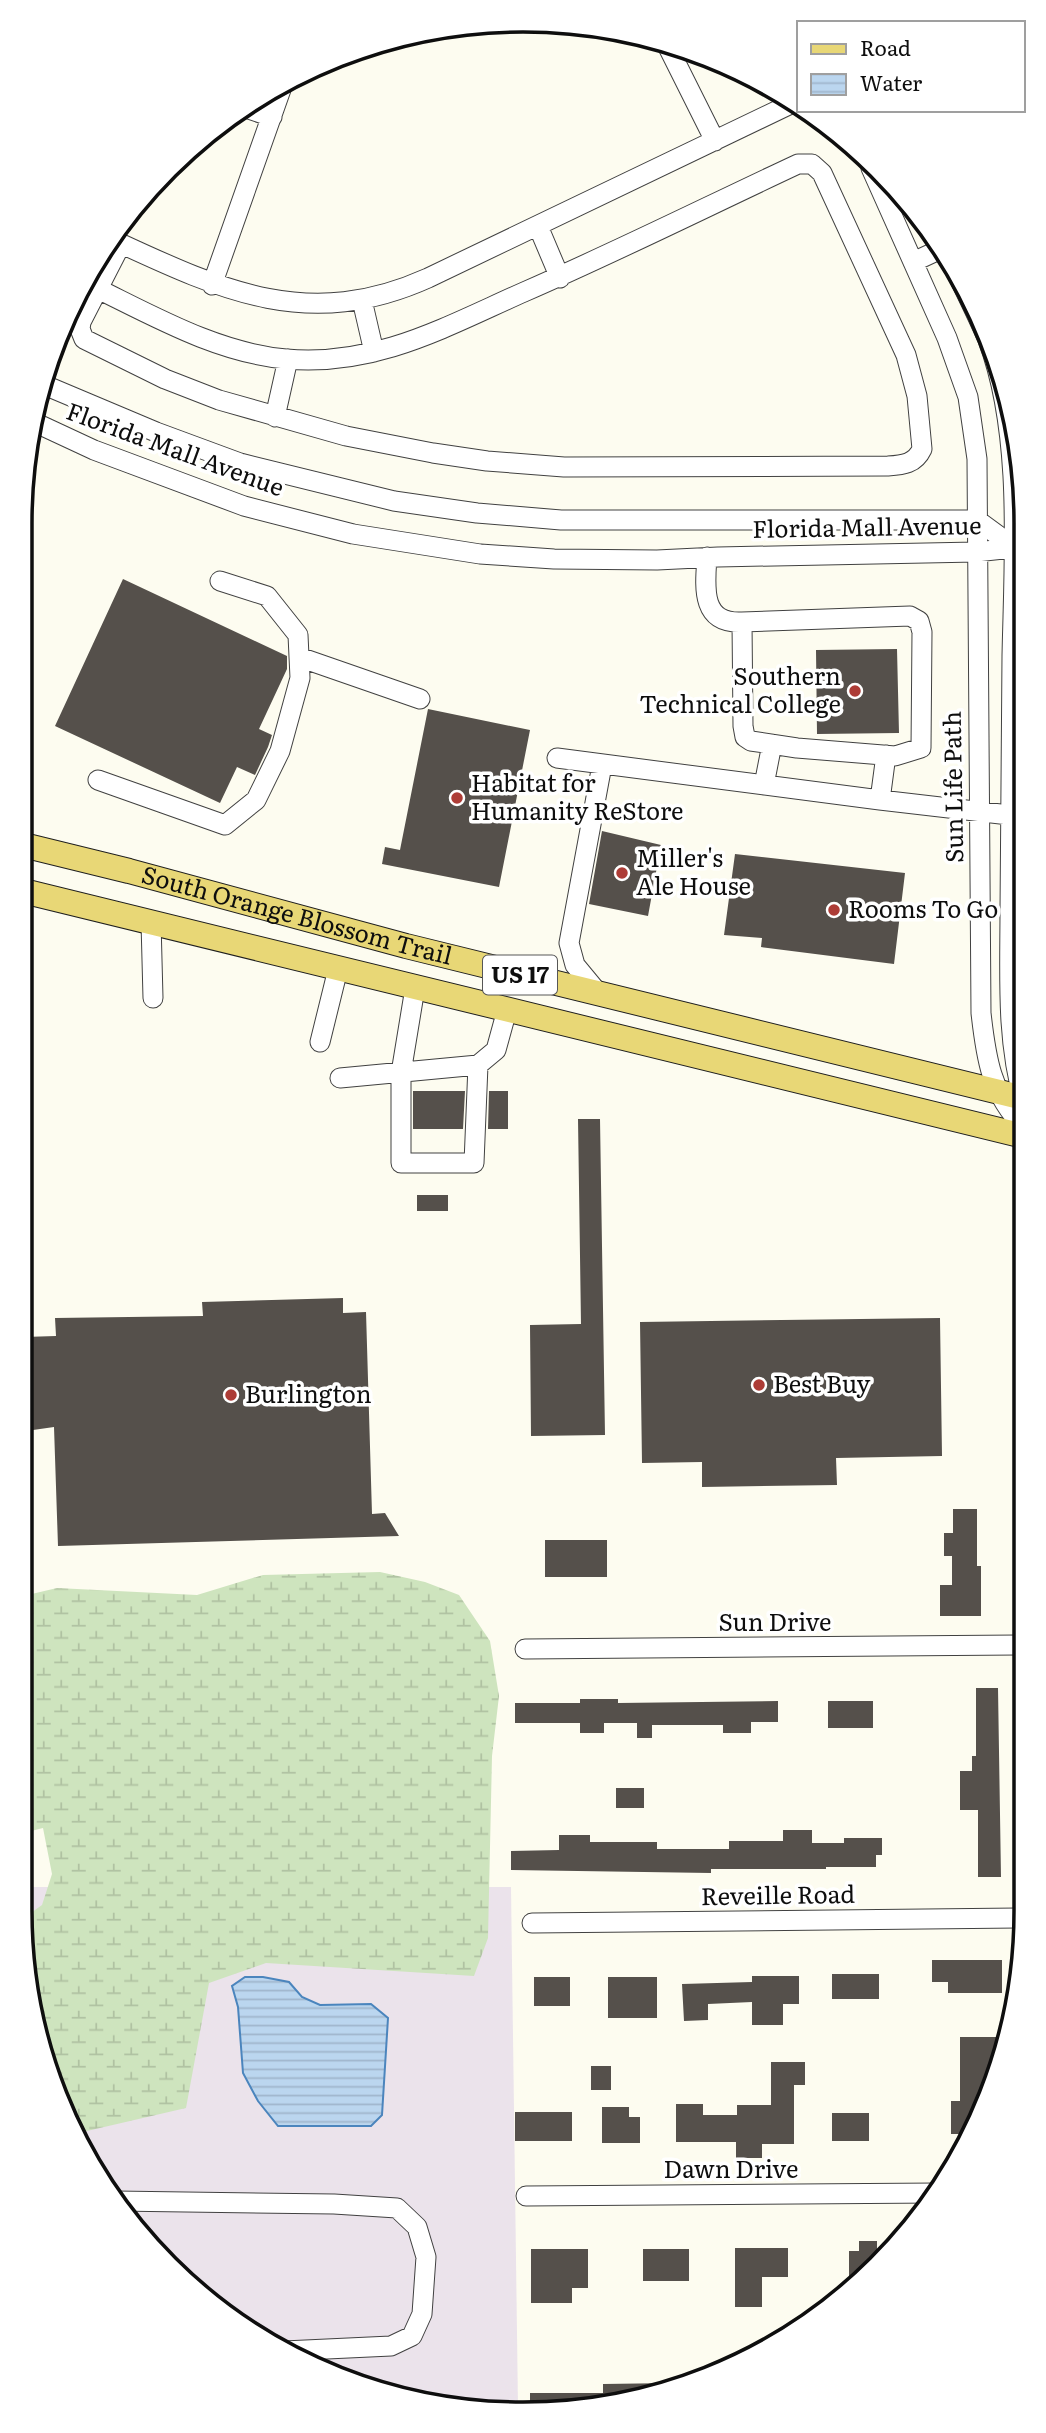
<svg xmlns="http://www.w3.org/2000/svg" width="1046" height="2433" viewBox="0 0 1046 2433" font-family="Literata,serif">
<style>
.industrial{fill:#ebe3eb}
.wetland{fill:url(#wetland-marsh)}
.water{fill:url(#water-rules);stroke:#4b85bd;stroke-width:2}
.building{fill:#55504b}
.lines{fill:none;stroke-linecap:round;stroke-linejoin:round}
.minor-casing{stroke:#414141;stroke-width:21}
.major-casing{stroke:#1f1f1f;stroke-width:26}
.minor{stroke:#fff;stroke-width:19}
.major{stroke:#e8d776;stroke-width:24}
.poi-dot{fill:#ad3c36;stroke:#fff;stroke-width:2.5}
.labels{text-anchor:middle;stroke-width:7;stroke-linejoin:round;paint-order:stroke}
.shield{fill:#fff;stroke:#565656;stroke-width:2}
.shield-label{font-size:23px;font-weight:bold;fill:#0e0e0e}
.street-label{font-size:24px;fill:#0e0e0e;stroke:#fff}
.poi-label{font-size:24px;fill:#0e0e0e;stroke:#fff;text-anchor:start}
.rim{fill:none;stroke:#0e0e0e;stroke-width:3.5}
</style>
<defs>
<pattern id="wetland-marsh" width="20" height="14" patternUnits="userSpaceOnUse" patternTransform="scale(1.75)"><rect width="20" height="14" fill="#cee4be"/><path d="M1 5h8M5 5V1M11 12h8M15 12V8" fill="none" stroke="#b0c2a2"/></pattern>
<pattern id="water-rules" width="6" height="5" patternUnits="userSpaceOnUse" patternTransform="scale(1.75)"><rect width="6" height="5" fill="#bbd6ef"/><path d="M0 2.5h6" fill="none" stroke="#a0b6cc"/></pattern>
</defs>
<rect width="100%" height="100%" fill="#fdfcf0"/>
<path class="industrial" d="M19,1887H511L518,2407L425,2404L271,2346L144,2242L87,2162L46,2072L19,1910Z"/>
<path class="wetland" d="M380,1572L425,1582L459,1595L490,1641L499,1696L492,1756L488,1938L474,1976L266,1963L209,1983L186,2108L74,2134L46,2072L21,1920L42,1905L52,1874L43,1828L19,1834V1597L57,1588L197,1595L263,1575Z"/>
<path class="water" d="M245,1977H263L289,1982L302,1997L320,2005L371,2004L388,2018L382,2115L371,2126H278L258,2101L243,2073L238,2007L232,1986Z"/>
<path class="building" d="M123,579L287,656V669L259,729L272,735L268,747L255,775L237,767L220,803L55,726Z
M897,649L899,733L817,734L816,650Z
M428,709L530,730L499,887L382,864L385,847L400,850Z
M602,831L661,845L648,916L589,904Z
M735,854L905,873L894,964L761,947L762,938L724,935Z
M413,1091H465L463,1129H413Z
M489,1091H508V1129H488Z
M578,1119H600L605,1435L531,1436L530,1325L581,1324Z
M417,1195H448V1211H417Z
M343,1298V1313L366,1312L372,1514L385,1513L399,1536L58,1546L54,1427L26,1431L24,1337L56,1336L55,1318L203,1316L202,1302Z
M940,1318L942,1456L836,1458L837,1485L702,1487V1462L642,1463L640,1322Z
M953,1509H977V1566H981V1616H940V1585H952V1556H944V1533H953Z
M545,1540H607V1577H545Z
M976,1688H998L1001,1877H978V1810H960V1771H972V1756H976Z
M580,1699H618V1703L778,1701V1722H751V1733H723V1725H652V1738H637V1723H604V1733H580V1723H515V1703H580Z
M828,1701H873V1728H828Z
M616,1788H644V1808H616Z
M783,1830H812V1843H844V1838H882V1855H876V1867H826V1869H711V1873L511,1870V1851L559,1850V1835H590V1842H657V1849H729V1841H783Z
M932,1960H1002V1993H948V1982H932Z
M832,1974H879V1999H832Z
M752,1976H799V2004H783V2025H752V2002L708,2004V2020L684,2021L682,1984L752,1982Z
M534,1977H570V2006H534Z
M608,1977H657V2018H608Z
M960,2037H999V2075L972,2134H951V2101H960Z
M771,2062H805V2085H794V2144H762V2158H736V2142H676V2104H703V2115H737V2105H771Z
M591,2066H611V2090H591Z
M602,2107H629V2117H640V2143H602Z
M515,2112H572V2141H515Z
M832,2113H869V2141H832Z
M859,2241H877V2262L849,2285V2251H859Z
M735,2248H788V2277H762V2307H735Z
M531,2249H588V2288H572V2303H531Z
M643,2249H689V2281H643Z
M673,2383L674,2390L589,2409L530,2407V2393H603V2384Z"/>
<g class="lines">
<g class="minor-casing">
<path id="minor" d="M665,41L715,141
M243,107L272,117
M871,168L947,338L968,397L977,459L981,1013C986,1058 991,1094 1024,1127
M538,226L560,278
M111,239C221,290 308,332 428,278L797,101
M913,262L941,249
M961,282C970,301 980,321 988,340C1023,434 1014,557 1012,656C1011,741 1010,826 1010,911C1010,974 1006,1040 1024,1101
M212,285L284,81
M98,289C157,318 219,353 286,359C375,367 445,327 524,292C616,252 706,207 798,164H812L822,173L906,355L917,396L922,449C915,464 903,465 888,466L564,467L487,461L433,453L346,436L219,400L165,379L84,339L80,329L81,322L121,244
M362,300L374,352
M42,384L156,432L240,463L394,501L477,513L561,520H977L1014,547
M275,417L288,359
M36,423L94,450L244,506L353,534L480,554L554,559L657,560L718,557L976,552L1023,547
M707,557C705,586 700,624 742,622L910,616L919,621L922,632L921,748L895,756L797,748L751,741L745,737L743,726L742,622
M299,657L420,699
M557,758L880,800L1009,815
M98,780L225,825L256,800L280,751L300,678L298,635L267,596L220,581
M764,785L772,744
M880,800L886,755
M151,922L153,998
M415,988L401,1073V1163H474L478,1065L496,1050L507,1010
M599,994L575,965L569,943L602,765
M320,1042L338,969
M340,1078L478,1065
M525,1649L1026,1645
M532,1923L1025,1918
M526,2196L937,2193
M115,2201L334,2204L397,2208L417,2227L426,2257L422,2314L412,2336L391,2346L284,2351"/>
</g>
<g class="major-casing">
<g id="major">
<path id="s1" d="M19,844L129,871L406,946L1024,1098"/>
<path d="M19,890L1024,1136"/>
</g>
</g>
<use href="#minor" class="minor"/>
<use href="#major" class="major"/>
</g>
<g class="poi-dot">
<circle cx="855" cy="691" r="7"/>
<circle cx="457" cy="798" r="7"/>
<circle cx="622" cy="873" r="7"/>
<circle cx="834" cy="910" r="7"/>
<circle cx="759" cy="1385" r="7"/>
<circle cx="231" cy="1395" r="7"/>
</g>
<g class="labels">
<rect class="shield" x="483" y="955.5" width="74" height="39" rx="5"/>
<g class="shield-label">
<text x="520" y="983">US 17</text>
</g>
<g class="street-label">
<text transform="translate(175 450) rotate(20)" y="8">Florida Mall Avenue</text>
<text transform="translate(867 528) rotate(-1)" y="8">Florida Mall Avenue</text>
<text transform="translate(954 787) rotate(-91)" y="8">Sun Life Path</text>
<text dy="8" stroke="none"><textPath href="#s1" startOffset="287">South Orange Blossom Trail</textPath></text>
<text x="775" y="1631">Sun Drive</text>
<text transform="translate(778 1896) rotate(-1)" y="8">Reveille Road</text>
<text x="731" y="2178">Dawn Drive</text>
</g>
<g class="poi-label">
<text x="841" y="685" text-anchor="end">Southern<tspan x="841" dy="28">Technical College</tspan></text>
<text x="471" y="792">Habitat for<tspan x="471" dy="28">Humanity ReStore</tspan></text>
<text x="636" y="867">Miller's<tspan x="636" dy="28">Ale House</tspan></text>
<text x="848" y="918">Rooms To Go</text>
<text x="773" y="1393">Best Buy</text>
<text x="245" y="1403">Burlington</text>
</g>
</g>
<path d="M0 0H1046V2433H0ZM523 32H523A491 491 0 0 1 1014 523V1911A491 491 0 0 1 523 2402H523A491 491 0 0 1 32 1911V523A491 491 0 0 1 523 32Z" fill="#fff" fill-rule="evenodd"/>
<path class="rim" d="M523 32H523A491 491 0 0 1 1014 523V1911A491 491 0 0 1 523 2402H523A491 491 0 0 1 32 1911V523A491 491 0 0 1 523 32Z"/>
<rect x="797" y="21" width="228" height="91" fill="#ffffff" stroke="#9f9f9f" stroke-width="2"/>
<rect x="811" y="44" width="35" height="10" fill="#e8d776" stroke="#9f9f9f" stroke-width="2"/>
<text x="860" y="56" font-size="21" fill="#0e0e0e">Road</text>
<rect x="811" y="74" width="35" height="21" fill="url(#water-rules)" stroke="#9f9f9f" stroke-width="2"/>
<text x="860" y="91" font-size="21" fill="#0e0e0e">Water</text>
</svg>
